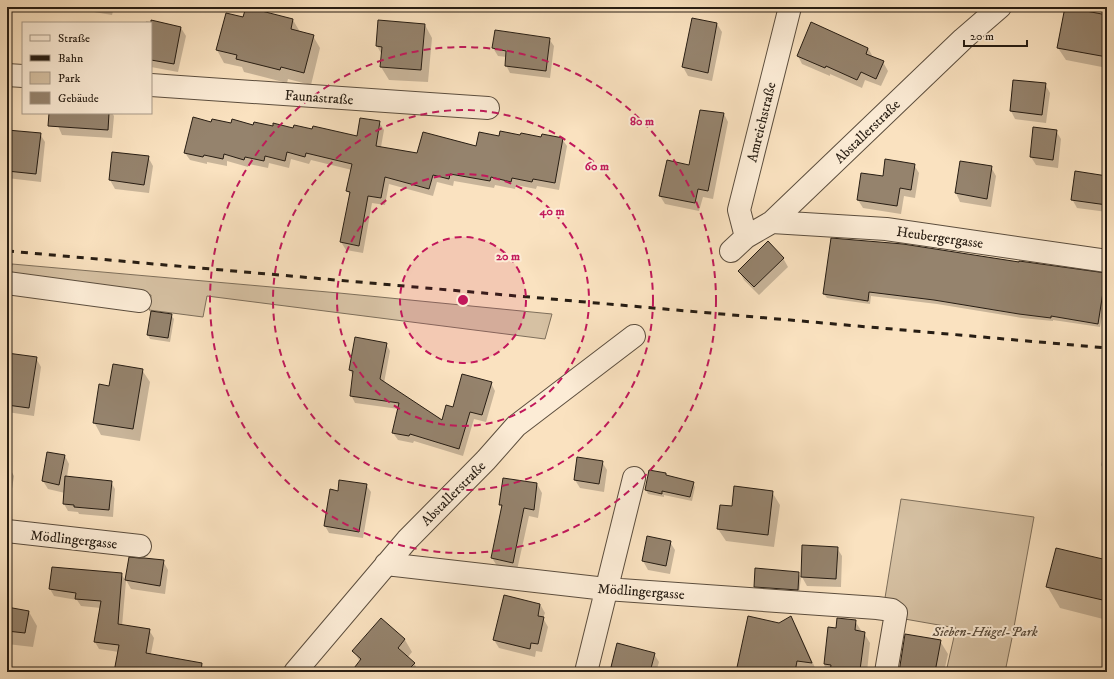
<svg xmlns="http://www.w3.org/2000/svg" width="1114" height="679" viewBox="0 0 1114 679" font-family="'IM FELL DW Pica',serif">
<style>
.green{fill:#d6c1a3;stroke:#7e6f5b}
.shadow{fill:#0003}
.building{fill:#95836d;stroke:#271d13}
.lines{fill:none;stroke-linecap:round;stroke-linejoin:round}
.minor-casing{stroke:#5c4e3e;stroke-width:24}
.minor{stroke:#fcecd6;stroke-width:22}
.rail{stroke:#271d13;stroke-width:3;stroke-dasharray:7 7;stroke-linecap:butt}
.ring{fill:none;stroke:#c2185b;stroke-width:2;stroke-dasharray:7 5}
.labels{text-anchor:middle;stroke-width:4;stroke-linejoin:round;paint-order:stroke}
.street-label{font-size:14px;fill:#271d13;stroke:#fcecd6}
.park-label{font-size:14px;font-style:italic;fill:#5c4e3e;stroke:#fcecd6}
.centre{fill:#c2185b;stroke:#fcecd6;stroke-width:2}
.ring-label{font-size:12px;text-anchor:middle;font-weight:bold;fill:#c2185b;stroke:#fcecd6;stroke-width:4;stroke-linejoin:round;paint-order:stroke}
</style>
<rect width="100%" height="100%" fill="#fae2c0"/>
<filter id="stains"><feTurbulence type="fractalNoise" baseFrequency=".005" numOctaves="4"/><feColorMatrix values="0 0 0 0 .2 0 0 0 0 .09 0 0 0 0 .02 0 0 0 .5 -.17"/></filter>
<radialGradient id="worn" r=".72"><stop offset=".6" stop-color="#630" stop-opacity="0"/><stop offset="1" stop-color="#630" stop-opacity=".3"/></radialGradient>
<path class="green" d="M12,264L339,293L552,314L545,339L207,296L203,317L149,310L151,295L7,278V269L11,270Z
M901,499L1034,517L1012,638L1005,672H946L956,628L899,618L884,604Z"/>
<path class="shadow" d="M85,7H114L112,15L88,11Z
M246,9L293,20L300,32L313,36L320,48L311,85L288,79L287,83L244,72L242,67L224,63L217,50L244,19Z
M1107,16V68L1066,60L1058,48Z
M693,19L717,24L722,32L712,81L688,76L683,67Z
M146,21L181,28L186,36L178,72L151,67V23H146Z
M425,25L432,38L428,82L389,80L381,67L382,55L377,46Z
M549,39L554,46L550,78L510,73L506,65L507,57L498,56L493,48Z
M868,48L873,57L883,62L888,71L881,86L865,80L862,88L830,74V76L802,64L798,56Z
M1045,84L1050,93L1046,123L1015,119L1011,111Z
M1107,98V136L1103,130Z
M59,113H112L114,116L112,138L62,135L58,126Z
M724,114L728,122L713,199L703,197L699,211L665,204L660,196L690,166Z
M379,122L384,130L381,147L418,154L477,148L500,137L521,136L562,139L567,146L559,190L537,186L536,189L516,185L515,189L495,185L494,188L454,181L453,186L437,182L433,196L389,184L385,205L372,203L363,253L346,250L341,242L350,196L348,191L352,170L311,160L309,164L291,159L289,168L269,163L268,168L249,164L248,167L227,161V166L207,162V164L190,160L185,153L212,123L313,130L358,137Z
M7,131L40,134L45,142L41,182L7,178Z
M1056,131L1061,139L1058,168L1036,165L1031,157Z
M113,153L148,157L153,166L149,193L115,189L110,180Z
M961,162L991,167L996,176L991,207L960,202L956,193Z
M914,165L919,173L915,198L904,196L901,214L863,208L858,200L884,177Z
M1107,177V212L1077,208L1072,199Z
M832,239L1105,274L1107,277V318L1102,317L1100,327L1053,320V321L1022,318L937,304L871,296L870,304L827,298L824,294Z
M783,258L788,267L759,295L744,280L739,271Z
M171,315L174,319L170,342L150,339L148,335Z
M386,344L390,351L384,383L442,421L454,408L491,383L495,391L486,422L474,419L463,456L414,441L413,443L398,440L393,433L399,409L355,403L351,395L353,376L350,370Z
M7,354L36,358L41,367L34,416L7,412Z
M142,370L150,382L140,441L101,435L94,422L110,387Z
M1107,443V476L1101,465Z
M7,452L9,454L7,463Z
M65,456L69,464L67,477L111,482L115,489L113,517L79,514L78,512L68,511L64,504L65,493L48,489L43,481Z
M602,462L607,470L604,492L580,488L575,480Z
M7,467H9L14,476L8,515Z
M667,477L693,483L695,487L692,501L664,495V497L648,494L646,490Z
M537,484L542,493L538,518L529,516L517,570L497,566L492,558L502,508L500,504Z
M366,485L371,492L363,538L329,533L325,526L339,492Z
M772,492L780,505L774,547L726,541L718,529Z
M670,542L675,550L670,574L648,570L643,561Z
M803,546L837,548L842,556L841,587L807,586L802,577Z
M130,558L163,561L168,570L165,594L131,589L126,580Z
M1107,561V620L1060,608L1047,586Z
M798,573L801,577L799,594L757,591L755,587Z
M121,574L126,581L122,626L149,630L154,638L148,669L119,652L99,649L95,642L101,608L81,606L77,600L54,596L50,589Z
M540,604L545,613L543,618L548,627L542,652L536,651L535,657L499,648L494,640Z
M7,608L29,612L37,626L33,647L7,644Z
M791,618L797,628L817,672H739L779,624Z
M381,619L405,640L412,652L407,658L414,663L419,672H370L361,664L354,651Z
M855,621L862,632L864,633L870,643L867,672H824L828,628L837,629Z
M940,641L948,654L944,672H900Z
M654,654L659,662L656,672H615L612,667Z
M7,661L13,672H7Z
M59,669L78,672H58Z"/>
<path class="building" d="M246,7L293,19L291,29L314,35L304,73L281,67L280,70L236,59L237,55L216,50L226,13L243,17Z
M1065,7L1107,15V57L1057,48Z
M692,18L717,23L708,73L682,67Z
M151,20L181,27L174,64L151,60Z
M378,20L425,24L421,70L380,67L382,47L376,46Z
M811,22L868,48L866,54L884,61L876,79L861,72L857,80L826,66L825,68L797,56Z
M495,30L550,38L546,71L505,66L506,51L492,48Z
M1013,80L1046,83L1042,115L1010,111Z
M700,110L724,113L708,191L698,189L695,203L659,196L667,160L689,165Z
M49,113H109L108,130L48,126Z
M193,117L211,122L212,119L231,123L232,119L253,125L254,122L273,126V123L293,128L294,125L312,129L313,126L357,136L360,118L380,121L376,146L417,153L423,132L476,146L479,132L499,136L500,131L520,135L521,133L541,137L542,134L563,138L555,183L533,179L532,182L512,178L511,182L491,177L490,181L450,174L449,179L433,175L429,189L385,177L381,198L368,196L359,246L340,242L350,192L346,191L352,164L306,153L305,157L287,152L285,161L265,156L264,161L245,157L244,160L224,154L223,159L204,155L203,157L184,153Z
M1033,127L1057,130L1053,160L1030,157Z
M7,130L41,133L36,174L7,171Z
M112,152L149,156L144,185L109,180Z
M885,159L915,164L911,190L900,188L897,206L857,200L861,173L883,176Z
M960,161L992,166L987,199L955,193Z
M1075,171L1107,176V205L1071,200Z
M831,238L903,244L1019,262V261L1106,273L1098,324L1051,316V318L1019,314L934,300L869,292L868,301L823,294Z
M768,241L784,258L754,287L738,271Z
M151,311L172,314L168,338L147,335Z
M355,337L387,343L380,379L442,420L446,405L453,407L462,374L492,382L482,415L470,412L459,449L410,434L409,436L392,433L399,403L350,396L353,371L349,370Z
M7,353L37,357L29,408L7,405Z
M113,364L143,369L133,429L93,423L99,384L109,386Z
M47,452L65,455L59,485L42,481Z
M577,457L603,461L599,484L574,480Z
M649,470L666,473V475L694,482L690,497L662,491V494L645,490Z
M65,476L112,481L109,510L74,507V505L63,504Z
M503,478L537,483L534,510L524,508L513,563L491,558L502,505H499Z
M339,480L367,484L359,532L324,526L330,489L338,491Z
M734,486L773,491L768,535L717,529L720,505L732,506Z
M647,536L671,541L666,566L642,561Z
M802,545L838,547L836,579L801,577Z
M1056,548L1107,560V601L1046,587Z
M129,557L139,558H144L164,560L160,586L125,580Z
M52,567L122,573L118,624L150,629L146,653L202,663L201,672H114L119,645L94,642L101,601L75,599L76,593L49,589Z
M755,568L799,572L798,590L754,587Z
M504,595L540,604L538,616L544,617L538,644L531,643L530,649L493,640Z
M7,607L29,611L25,633L7,631Z
M748,616L779,623L791,616L812,663L797,661L795,672H736Z
M381,618L405,639L398,648L415,663L406,672H351L361,659L352,651Z
M837,618L856,620L855,630L865,632L860,670L850,669L849,672H830L831,665L824,664L828,627L836,628Z
M905,634L941,640L935,672H899Z
M617,643L655,653L650,672H632L611,667Z"/>
<g class="lines">
<g class="minor-casing">
<path id="minor" d="M7,75L23,76
M151,85L488,108
M772,222L886,229L1107,261
M746,237L739,210L790,7
M731,251L746,237L772,222L963,39L1000,7
M7,283L140,301
M7,531L140,546
M386,564L606,589L877,608L892,610L896,613L886,672
M295,672L407,540L486,460L516,426L634,336
M586,672L634,478"/>
</g>
<use href="#minor" class="minor"/>
<path class="rail" d="M7,251L1107,348"/>
</g>
<circle cx="463" cy="300" r="63" fill="#c2185b" fill-opacity=".12"/>
<g class="ring">
<circle cx="463" cy="300" r="63"/>
<circle cx="463" cy="300" r="126"/>
<circle cx="463" cy="300" r="190"/>
<circle cx="463" cy="300" r="253"/>
</g>
<g class="labels">
<g class="street-label">
<text transform="translate(319 97) rotate(4)" y="5">Faunastraße</text>
<text transform="translate(761 122) rotate(-76)" y="5">Amreichstraße</text>
<text transform="translate(867 131) rotate(-44)" y="5">Abstallerstraße</text>
<text transform="translate(940 237) rotate(8)" y="5">Heubergergasse</text>
<text transform="translate(453 493) rotate(-45)" y="5">Abstallerstraße</text>
<text transform="translate(74 539) rotate(6)" y="5">Mödlingergasse</text>
<text transform="translate(641 591) rotate(4)" y="5">Mödlingergasse</text>
</g>
<g class="park-label">
<text x="985" y="636">Sieben-Hügel-Park</text>
</g>
</g>
<circle cx="463" cy="300" r="6" class="centre"/>
<g class="ring-label">
<text x="642" y="125">80 m</text>
<text x="597" y="170">60 m</text>
<text x="552" y="215">40 m</text>
<text x="508" y="260">20 m</text>
</g>
<rect width="1114" height="679" fill="none" stroke="#fae2c0" stroke-width="24"/>
<rect x="8" y="8" width="1098" height="663" fill="none" stroke="#271d13" stroke-width="2"/>
<rect x="12" y="12" width="1090" height="655" fill="none" stroke="#271d13"/>
<rect x="22" y="22" width="130" height="92" fill="#fcecd6" stroke="#a79988"/>
<rect x="30" y="35" width="20" height="6" fill="#fcecd6" stroke="#a79988"/>
<text x="58" y="42" font-size="12" fill="#271d13">Straße</text>
<rect x="30" y="55" width="20" height="6" fill="#271d13" stroke="#a79988"/>
<text x="58" y="62" font-size="12" fill="#271d13">Bahn</text>
<rect x="30" y="72" width="20" height="12" fill="#d6c1a3" stroke="#a79988"/>
<text x="58" y="82" font-size="12" fill="#271d13">Park</text>
<rect x="30" y="92" width="20" height="12" fill="#95836d" stroke="#a79988"/>
<text x="58" y="102" font-size="12" fill="#271d13">Gebäude</text>
<path d="M964 40v6h63v-6" fill="none" stroke="#271d13" stroke-width="2"/>
<text x="970" y="40" font-size="12" fill="#271d13" stroke="#fcecd6" stroke-width="3" paint-order="stroke">20 m</text>
<rect width="100%" height="100%" filter="url(#stains)"/>
<rect width="100%" height="100%" fill="url(#worn)"/>
</svg>
